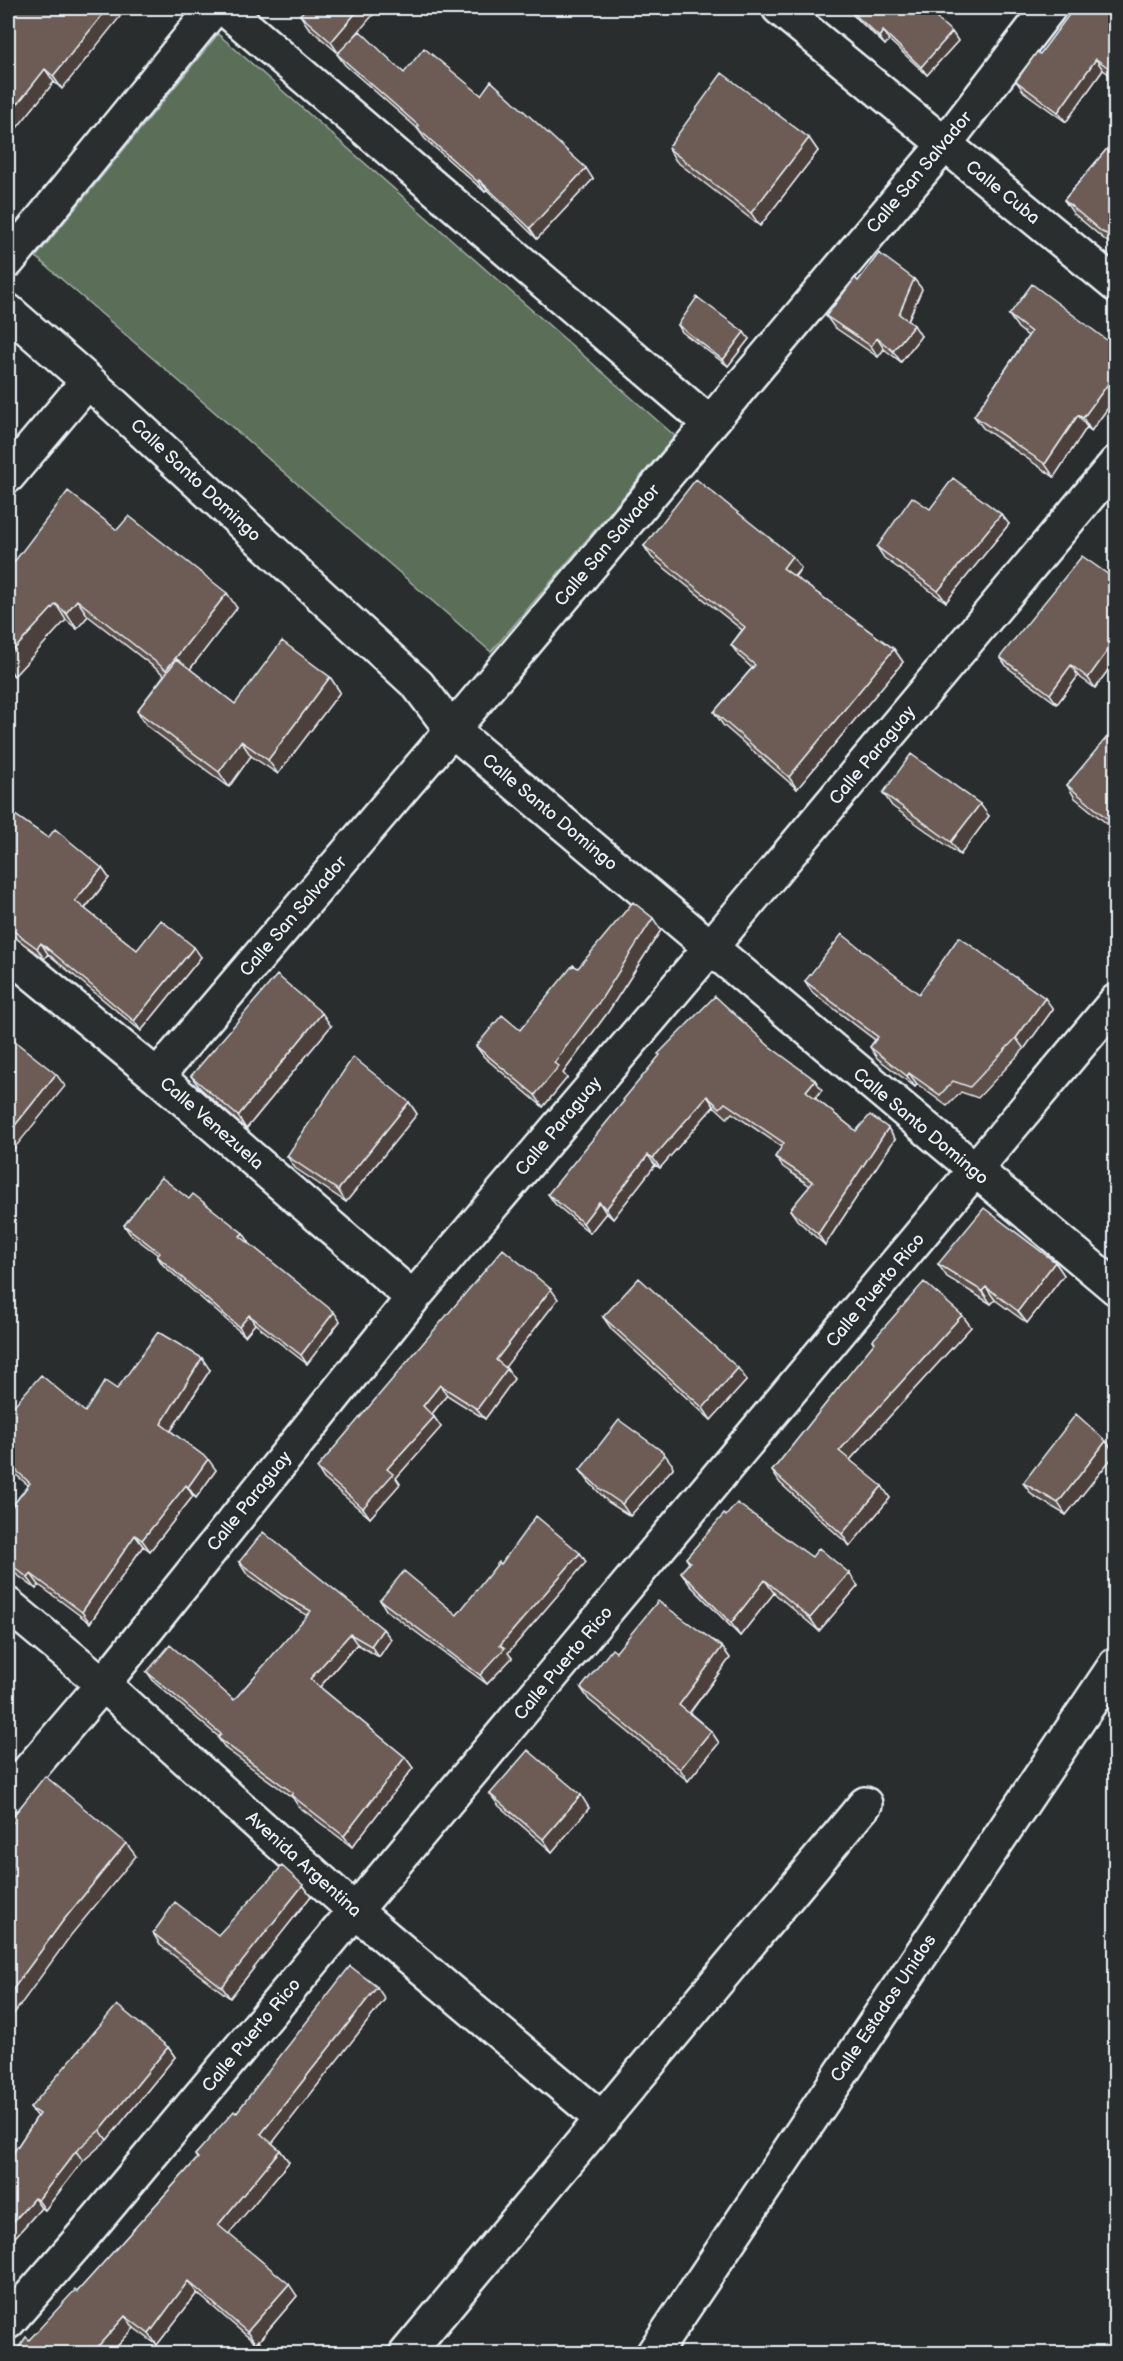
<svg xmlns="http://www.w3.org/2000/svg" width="1123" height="2361" viewBox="0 0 1123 2361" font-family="'Balsamiq Sans',sans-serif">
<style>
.green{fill:#5a6e58;stroke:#a1b0a8;stroke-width:1.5}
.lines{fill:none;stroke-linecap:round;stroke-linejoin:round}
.street-casing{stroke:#e8f1f8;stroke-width:38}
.street{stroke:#2a2d2e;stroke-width:33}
.wall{fill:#5d4f48;stroke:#e8f1f8;stroke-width:1.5}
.shaded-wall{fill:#4c403b;stroke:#e8f1f8;stroke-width:1.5}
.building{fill:#6c5c54;stroke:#e8f1f8;stroke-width:1.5}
.labels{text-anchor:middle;stroke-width:4.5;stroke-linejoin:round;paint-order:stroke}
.street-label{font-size:18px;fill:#e8f1f8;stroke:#2a2d2e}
</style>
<rect width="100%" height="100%" fill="#2a2d2e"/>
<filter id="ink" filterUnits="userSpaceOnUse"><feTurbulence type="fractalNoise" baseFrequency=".0167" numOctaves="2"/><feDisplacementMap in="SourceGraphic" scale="12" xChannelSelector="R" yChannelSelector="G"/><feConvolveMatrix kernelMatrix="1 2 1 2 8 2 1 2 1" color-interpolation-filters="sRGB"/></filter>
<g filter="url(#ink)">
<path class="green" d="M218,34L675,436L491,652L36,257Z"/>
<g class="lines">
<g class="street-casing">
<path id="street" d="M224,8L708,422
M779,8L1116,285
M8,261L214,8
M8,311L88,381L418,685L452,730L1116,1288
M8,476L88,381
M8,953L157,1076L413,1298
M157,1076L452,730L944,145L1049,8
M8,1605L103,1684L355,1911L603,2120
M8,1795L103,1684L413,1298L711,947L1116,463
M8,2322L83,2236L1116,1001
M406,2354L865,1804
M653,2354L1116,1664"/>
</g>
<use href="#street" class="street"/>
</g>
<path class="wall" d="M8,8L62,89L54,82L8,139Z
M848,8L917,10L952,32L958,41L927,75L889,40L885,45L854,16Z
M1116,8V79L1103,70L1066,122L1024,92L1016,81L1040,54Z
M300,15L357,34L404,73L481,95L593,179L537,239L487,190L485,192L425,139L417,128L345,65L337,54L338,53L308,27Z
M809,138L818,151L760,226L676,161L668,148Z
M1116,138V247L1110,244L1073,213L1064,200Z
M914,279L922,289L908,321L921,336L901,362L884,349L878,357L834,327L826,316L858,281Z
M1009,315L1116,347V397L1091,431L1087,427L1054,477L983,428L974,416L1028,336L1018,328Z
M678,325L749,339L728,366L682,332Z
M1001,514L1009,524L946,602L884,558L877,547Z
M117,530L237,608L190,669L235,704L330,677L340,692L278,774L251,756L229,787L147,726L137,711L164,675L88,616L77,629L66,620L14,676L8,670V570Z
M644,546L792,556L801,568L795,577L894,649L903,662L797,789L723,725L714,712L752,668L740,657L731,645L742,630L652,558Z
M1116,580V659L1095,688L1078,676L1057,704L1007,667L1000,657Z
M1116,743V831L1075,798L1067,785Z
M883,793L989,816L960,855L892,806Z
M8,810L48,838L102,868L109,878L85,909L137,950L201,957L141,1031L48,954L44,959L8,932Z
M661,930L608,1012L563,1073L567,1078L543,1107L484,1057L476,1046L520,1030L578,968Z
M805,981L919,994L1053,1009L1024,1049L978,1098L961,1092L947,1106L917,1084L915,1087L877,1058L870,1047L875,1040L812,992Z
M331,1026L246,1129L200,1088L191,1076Z
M769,1046L822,1090L815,1098L856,1131L895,1139L825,1245L797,1220L790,1210L810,1186L783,1167L775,1157L782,1147L732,1113L727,1118L714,1106L660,1168L655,1165L613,1219L606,1213L590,1233L555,1204L548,1194Z
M409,1102L417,1114L346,1202L295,1168L287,1156Z
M189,1199L243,1233L249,1242V1243L340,1321L307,1364L255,1324L245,1336L163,1265L157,1256L158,1255L130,1234L124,1225Z
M1055,1262L1064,1275L1027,1323L995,1300L991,1304L947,1277L938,1264Z
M558,1299L505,1367L514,1379L485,1419L447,1395L432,1414L441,1427L396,1478L400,1484L370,1518L324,1479L317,1468Z
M962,1315L971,1327L850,1460L890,1498L850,1546L780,1483L772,1471L875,1343L873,1340Z
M603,1317L747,1380L711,1420L612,1330Z
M210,1370L171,1431L216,1470L196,1498L193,1496L150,1551L143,1546L90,1623L39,1585L36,1589L8,1568V1512L28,1485L8,1468V1412H85L117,1389Z
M1106,1441L1115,1454L1066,1515L1032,1495L1023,1483Z
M672,1464L673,1468L630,1516L608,1502L589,1482L580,1470Z
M726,1516L812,1557L858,1586L819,1631L774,1593L740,1636L690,1585L681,1572L689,1563L686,1558Z
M580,1553L586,1562L508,1653L512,1658L487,1684L386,1610L380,1600L457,1615L501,1564Z
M239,1562L383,1629L391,1639L379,1657L357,1644L320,1687L405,1757L413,1768L352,1847L298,1806L293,1798L226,1749L218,1738L219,1737L155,1683L147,1672L234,1700L308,1616L290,1605L246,1573Z
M722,1647L730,1658L690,1713L711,1731L719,1743L688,1781L589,1700L581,1688L616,1652Z
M490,1794L589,1808L552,1852L499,1806Z
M303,1885L311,1896L230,1998L160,1945L153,1933L218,1935Z
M385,1999L272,2143L280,2150L289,2162L228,2234L297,2296L259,2341L255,2343L197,2293L157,2345L134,2328L110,2354H14L29,2340L77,2292L197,2159L195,2155L236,2113Z
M168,2047L175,2057L107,2140L83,2161L45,2210L41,2208L8,2245V2161L37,2117L30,2108Z"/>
<path class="shaded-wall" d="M108,8H127L62,89L53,76Z
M360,8H379L339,54L331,42Z
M883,31L889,40L885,45L879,37Z
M952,32L958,41L927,75L921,67Z
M1096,59L1103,70L1066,122L1058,112Z
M45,69L54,82L8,139V116Z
M809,138L818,151L760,226L751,213Z
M586,168L593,179L537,239L530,228Z
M479,180L487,190L485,192L478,182Z
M914,279L922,289L906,324L899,314Z
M914,325L921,336L901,362L893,351Z
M744,332L749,339L728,366L723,360Z
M877,338L884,349L878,357L871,346Z
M1116,373V397L1091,431L1083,418Z
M1078,415L1087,427L1054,477L1045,464Z
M1001,514L1009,524L946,602L938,591Z
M792,556L801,568L791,580L783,568Z
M227,593L237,608L177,686L166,670Z
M77,600L88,616L77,629L66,613Z
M56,604L66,620L14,676L8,667V656Z
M1116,639V659L1095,688L1088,678Z
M894,649L903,662L797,789L789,777Z
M1071,665L1078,676L1057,704L1050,694Z
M330,677L340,692L278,774L268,760Z
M241,741L251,756L229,787L219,772Z
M980,804L989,816L960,855L951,842Z
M102,868L109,878L82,912L75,901Z
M653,918L661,930L608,1012L563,1073L567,1078L543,1107L535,1095L554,1063Z
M41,943L48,954L44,959L37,948Z
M194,947L201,957L141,1031L134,1021Z
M1045,998L1053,1009L1024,1049L1016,1038Z
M322,1013L331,1026L246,1129L238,1116Z
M909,1073L917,1084L915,1087L907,1076Z
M56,1074L65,1086L8,1156V1134Z
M815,1080L822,1090L813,1101L806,1091Z
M707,1096L714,1106L660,1168L653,1158Z
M409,1102L417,1114L346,1202L338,1190Z
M888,1128L895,1139L825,1245L818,1234Z
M648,1155L655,1165L613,1219L606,1209Z
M599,1202L606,1213L590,1233L583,1223Z
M243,1233L249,1242L247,1245L240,1236Z
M1055,1262L1064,1275L1027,1323L1018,1311Z
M986,1287L995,1300L991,1304L982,1291Z
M551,1289L558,1299L503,1370L496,1360Z
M334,1312L340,1321L307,1364L301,1355Z
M249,1315L255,1324L245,1336L239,1327Z
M962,1315L971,1327L847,1463L839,1451Z
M202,1358L210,1370L168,1435L161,1424Z
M738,1368L747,1380L711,1420L703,1408Z
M507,1369L514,1379L485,1419L477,1409Z
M440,1385L447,1395L430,1416L423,1406Z
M434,1417L441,1427L396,1478L400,1484L370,1518L363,1508L387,1469Z
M1106,1441L1115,1454L1066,1515L1058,1503Z
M663,1452L672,1464L673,1468L630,1516L622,1504Z
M208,1459L216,1470L196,1498L188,1487Z
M186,1485L193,1496L150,1551L142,1540Z
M882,1486L890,1498L850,1546L842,1534Z
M135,1535L143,1546L90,1623L82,1612Z
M580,1553L586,1562L508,1653L512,1658L487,1684L480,1675L500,1645Z
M849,1573L858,1586L819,1631L810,1618Z
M31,1574L39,1585L36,1589L28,1578Z
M765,1580L774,1593L740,1636L731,1623Z
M383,1629L391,1639L379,1657L371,1646Z
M350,1634L357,1644L317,1690L310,1679Z
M722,1647L730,1658L687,1716L679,1705Z
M711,1731L719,1743L688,1781L680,1769Z
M405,1757L413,1768L352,1847L344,1836Z
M581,1795L589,1808L552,1852L543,1839Z
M126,1843L136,1856L71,1935L8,2022V1996L62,1922Z
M303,1885L311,1896L230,1998L222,1987Z
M377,1987L385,1999L270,2146L261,2134Z
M168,2047L175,2057L107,2140L100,2130Z
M280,2150L289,2162L226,2237L218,2225Z
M76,2151L83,2161L45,2210L38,2200Z
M34,2198L41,2208L8,2245V2228Z
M188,2281L197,2293L157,2345L149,2334Z
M289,2284L297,2296L256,2344L247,2332Z
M125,2316L134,2328L110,2354H91Z"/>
<path class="building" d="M8,8H108L53,76L45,69L8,116Z
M306,8H360L331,42L300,15Z
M848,8H914L917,10L919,8H925L952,32L921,67L883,31L879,37Z
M1074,8H1116V73L1096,59L1058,112L1016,81L1037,52L1040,54Z
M360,31L404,73L424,48L481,95L491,81L586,168L530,228L479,180L478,182L417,128L419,126L337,54Z
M722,73L809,138L751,213L668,148Z
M1116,138V238L1102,232L1064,200Z
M879,253L914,279L899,314L914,325L893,351L877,338L871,346L826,316L855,278L858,281Z
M1032,284L1116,347V373L1083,418L1078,415L1045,464L974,416L1031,332L1009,315Z
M697,297L744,332L723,360L678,325Z
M953,478L1001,514L938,591L877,547L912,497L930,509Z
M696,479L792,556L783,568L894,649L789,777L714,712L755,665L731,645L745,627L644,546Z
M68,491L117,530L129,516L227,593L166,670L77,600L66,613L56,604L8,656V570Z
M1082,556L1116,580V639L1088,678L1071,665L1050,694L1000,657Z
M282,641L330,677L268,760L241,741L219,772L137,711L177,659L235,704Z
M1107,737L1116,743V826L1067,785Z
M911,754L980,804L951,842L883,793Z
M8,810L48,838L55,829L102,868L75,901L137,950L161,920L194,947L134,1021L41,943L37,948L8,927Z
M633,902L653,918L600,1001L554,1063L559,1066L535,1095L476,1046L502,1015L520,1030L573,965L578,968Z
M842,934L919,994L959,937L1045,998L1016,1038L970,1087L953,1081L940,1095L909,1073L907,1076L870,1047L878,1037L805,981Z
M277,975L322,1013L238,1116L191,1076Z
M715,996L769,1046L815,1080L806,1091L856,1131L870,1115L888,1128L818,1234L790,1210L813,1182L775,1157L784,1143L725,1103L720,1108L707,1096L653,1158L648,1155L606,1209L599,1202L583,1223L548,1194L624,1101L623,1100L660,1055L658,1054Z
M8,1036L56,1074L8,1134Z
M353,1057L409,1102L338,1190L287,1156Z
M161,1177L189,1199L193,1194L243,1233L240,1236L334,1312L301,1355L249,1315L239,1327L157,1256L160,1253L124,1225Z
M984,1208L1055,1262L1018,1311L986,1287L982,1291L938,1264Z
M503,1249L551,1289L496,1360L507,1369L477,1409L440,1385L423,1406L434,1417L387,1469L393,1474L363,1508L317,1468Z
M639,1278L738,1368L703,1408L603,1317Z
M924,1282L962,1315L839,1451L882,1486L842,1534L772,1471L875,1342L873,1340Z
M158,1332L202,1358L161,1424L208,1459L188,1487L186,1485L142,1540L135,1535L82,1612L31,1574L28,1578L8,1562V1512L30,1483L8,1463V1412L41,1375L85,1412L105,1381L117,1389Z
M1076,1414L1106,1441L1058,1503L1023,1483Z
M619,1420L663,1452L664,1456L622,1504L600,1489L580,1470Z
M737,1503L812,1557L819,1548L849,1573L810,1618L765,1580L731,1623L681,1572L690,1562L686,1558L724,1514L726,1516Z
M536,1516L580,1553L500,1645L505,1648L480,1675L380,1600L404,1571L457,1615L499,1562L501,1564Z
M263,1532L383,1629L371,1646L350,1634L310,1679L405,1757L344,1836L291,1795L293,1793L218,1738L221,1734L147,1672L170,1645L234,1700L311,1611L282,1595L239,1562Z
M658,1601L722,1647L679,1705L711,1731L680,1769L581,1688L612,1649L616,1652Z
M528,1750L581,1795L543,1839L490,1794Z
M45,1776L126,1843L62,1922L8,1996V1829L13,1822L10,1820Z
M282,1866L303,1885L222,1987L153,1933L175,1902L218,1935Z
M350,1966L377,1987L261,2134L280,2150L218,2225L289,2284L247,2332L188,2281L149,2334L125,2316L91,2354H14L26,2337L29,2340L75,2290L77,2292L198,2158L195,2155L234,2111L236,2113Z
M117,2005L168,2047L100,2130L76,2151L38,2200L34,2198L8,2228V2161L39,2114L30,2108Z
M258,2340L272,2354H247Z"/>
</g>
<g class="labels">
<g class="street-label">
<text transform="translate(919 172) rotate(-50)" y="6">Calle San Salvador</text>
<text transform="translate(1003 192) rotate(39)" y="6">Calle Cuba</text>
<text transform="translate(196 480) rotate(43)" y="6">Calle Santo Domingo</text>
<text transform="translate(607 545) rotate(-50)" y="6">Calle San Salvador</text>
<text transform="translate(872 755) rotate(-50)" y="6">Calle Paraguay</text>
<text transform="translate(550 812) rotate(40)" y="6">Calle Santo Domingo</text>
<text transform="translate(293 916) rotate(-49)" y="6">Calle San Salvador</text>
<text transform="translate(212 1123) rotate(41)" y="6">Calle Venezuela</text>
<text transform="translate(558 1126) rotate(-50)" y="6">Calle Paraguay</text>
<text transform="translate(921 1126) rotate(40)" y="6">Calle Santo Domingo</text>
<text transform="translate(875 1290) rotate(-50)" y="6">Calle Puerto Rico</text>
<text transform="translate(249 1501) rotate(-51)" y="6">Calle Paraguay</text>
<text transform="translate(563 1663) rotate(-50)" y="6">Calle Puerto Rico</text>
<text transform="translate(304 1864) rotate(42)" y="6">Avenida Argentina</text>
<text transform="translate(883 2008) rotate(-56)" y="6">Calle Estados Unidos</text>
<text transform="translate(251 2035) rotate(-50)" y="6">Calle Puerto Rico</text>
</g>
</g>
<rect width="1123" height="2361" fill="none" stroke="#2a2d2e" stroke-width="30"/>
<rect x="15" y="15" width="1093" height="2331" fill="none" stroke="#e8f1f8" stroke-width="2" filter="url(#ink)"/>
</svg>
